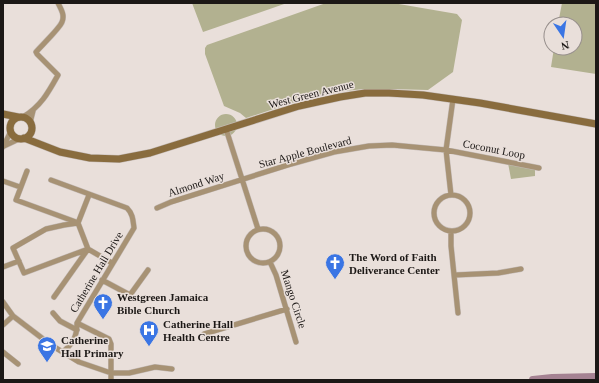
<svg xmlns="http://www.w3.org/2000/svg" width="599" height="383" viewBox="0 0 599 383" font-family="'Times New Roman',serif">
<style>
.green{fill:#b2b190}
.lines{fill:none;stroke-linecap:round;stroke-linejoin:round}
.river{stroke:#a58292;stroke-width:8}
.street-casing{stroke:#c4bbb7;stroke-width:6}
.secondary-casing{stroke:#c4bbb7;stroke-width:8}
.street{stroke:#a79274;stroke-width:5}
.secondary{stroke:#896c3e;stroke-width:7}
.labels{text-anchor:middle;stroke-width:3;stroke-linejoin:round;paint-order:stroke}
.street-label{font-size:11px;fill:#1c1816;stroke:#e9dfda}
.poi-label{font-size:11px;font-weight:bold;fill:#1c1816;stroke:#e9dfda;text-anchor:start}
</style>
<rect width="100%" height="100%" fill="#e9dfda"/>
<path class="green" d="M192,3H287L203,32Z
M326,3H393L457,14L462,20L453,72L428,90L389,89H364L345,91L323,95L292,103L246,118L240,113L224,106L205,54V48L207,45Z
M562,3H596V74L551,67L554,48H575V24H558Z
M215 125a11 11 0 1 1 22 0a11 11 0 1 1-22 0Z
M508,163L535,169V176L511,179Z"/>
<g class="lines">
<path class="river" d="M533,380L552,378L596,377"/>
<g class="street-casing">
<path id="street" d="M23,117C41,106 48,93 58,75L37,54L36,52C41,46 60,28 62,22C65,15 61,9 58,3
M30,123L33,111
M226,129L258,229
M4,146L21,138
M3,147L11,131
M27,171L16,200L76,222
M51,180L127,208C133,214 133,220 134,228L77,323C77,337 73,343 63,352
M3,181L20,187
M434 213a18 18 0 1 1 36 0a18 18 0 1 1-36 0Z
M89,195L78,223L88,249L112,263
M451,195L446,150L453,99
M157,208L171,202L291,164L334,152L369,146L392,145L446,150L539,168
M78,223L64,225L46,229L13,248L24,273L88,249
M246 246a17 17 0 1 1 34 0a17 17 0 1 1-34 0Z
M451,231V246L458,313
M270,262L276,275L296,342
M3,267L19,261
M455,275L498,273L521,269
M102,280L130,295L148,270
M54,297L88,249
M3,302L13,316L51,345L79,362L111,373H129L155,367L172,369
M53,313L60,321L77,330
M77,323L109,339L111,344V380
M3,325L13,316
M204,334L287,309
M3,352L18,364"/>
</g>
<g class="secondary-casing">
<path id="secondary" d="M3,114L18,117
M10 128a11 11 0 1 1 22 0a11 11 0 1 1-22 0Z
M24,138L60,152L90,158L119,159L150,153L299,106L340,97L365,93H389L423,95L480,103L596,124"/>
</g>
<use href="#street" class="street"/>
<use href="#secondary" class="secondary"/>
</g>
<defs>
<g id="church-pin" transform="scale(1)"><path d="M0 17L-7.5 6A9.5 9.5 0 1 1 7.5 6Z" fill="#3a75e4" stroke="#e9dfda"/><path d="M-1.2-6h2.4v3.5h3.3v2.4h-3.3V6h-2.4V-.1h-3.3v-2.4h3.3Z" fill="#fff"/></g>
<g id="hospital-pin" transform="scale(1)"><path d="M0 17L-7.5 6A9.5 9.5 0 1 1 7.5 6Z" fill="#3a75e4" stroke="#e9dfda"/><path d="M-5-5h3v3.5h4V-5h3V5h-3V1.5h-4V5h-3Z" fill="#fff"/></g>
<g id="school-pin" transform="scale(1)"><path d="M0 17L-7.5 6A9.5 9.5 0 1 1 7.5 6Z" fill="#3a75e4" stroke="#e9dfda"/><path d="M0-5L7-2L0 1L-7-2ZM-4 1L0 2.5L4 1V4Q0 6-4 4Z" fill="#fff"/></g>
</defs>
<g fill-rule="evenodd">
<use href="#church-pin" x="335" y="263"/>
<use href="#church-pin" x="103" y="303"/>
<use href="#hospital-pin" x="149" y="330"/>
<use href="#school-pin" x="47" y="346"/>
</g>
<g class="labels">
<g class="street-label">
<text transform="translate(311 94) rotate(-14)" y="4">West Green Avenue</text>
<text transform="translate(494 149) rotate(11)" y="4">Coconut Loop</text>
<text transform="translate(305 152) rotate(-15)" y="4">Star Apple Boulevard</text>
<text transform="translate(196 184) rotate(-18)" y="4">Almond Way</text>
<text transform="translate(96 272) rotate(-59)" y="4">Catherine Hall Drive</text>
<text transform="translate(294 299) rotate(72)" y="4">Mango Circle</text>
</g>
<g class="poi-label">
<text x="349" y="261">The Word of Faith<tspan x="349" dy="13">Deliverance Center</tspan></text>
<text x="117" y="301">Westgreen Jamaica<tspan x="117" dy="13">Bible Church</tspan></text>
<text x="163" y="328">Catherine Hall<tspan x="163" dy="13">Health Centre</tspan></text>
<text x="61" y="344">Catherine<tspan x="61" dy="13">Hall Primary</tspan></text>
</g>
</g>
<rect width="599" height="383" fill="none" stroke="#1c1816" stroke-width="8"/>
<g transform="translate(563 36) rotate(167)"><circle r="19" fill="#e9dfda" stroke="#978f8c"/>
<path d="M0-3L7 15L0 10L-7 15Z" fill="#3a75e4"/>
<text y="-6" font-size="11" font-weight="bold" text-anchor="middle" fill="#1c1816">N</text>
</g>
</svg>
